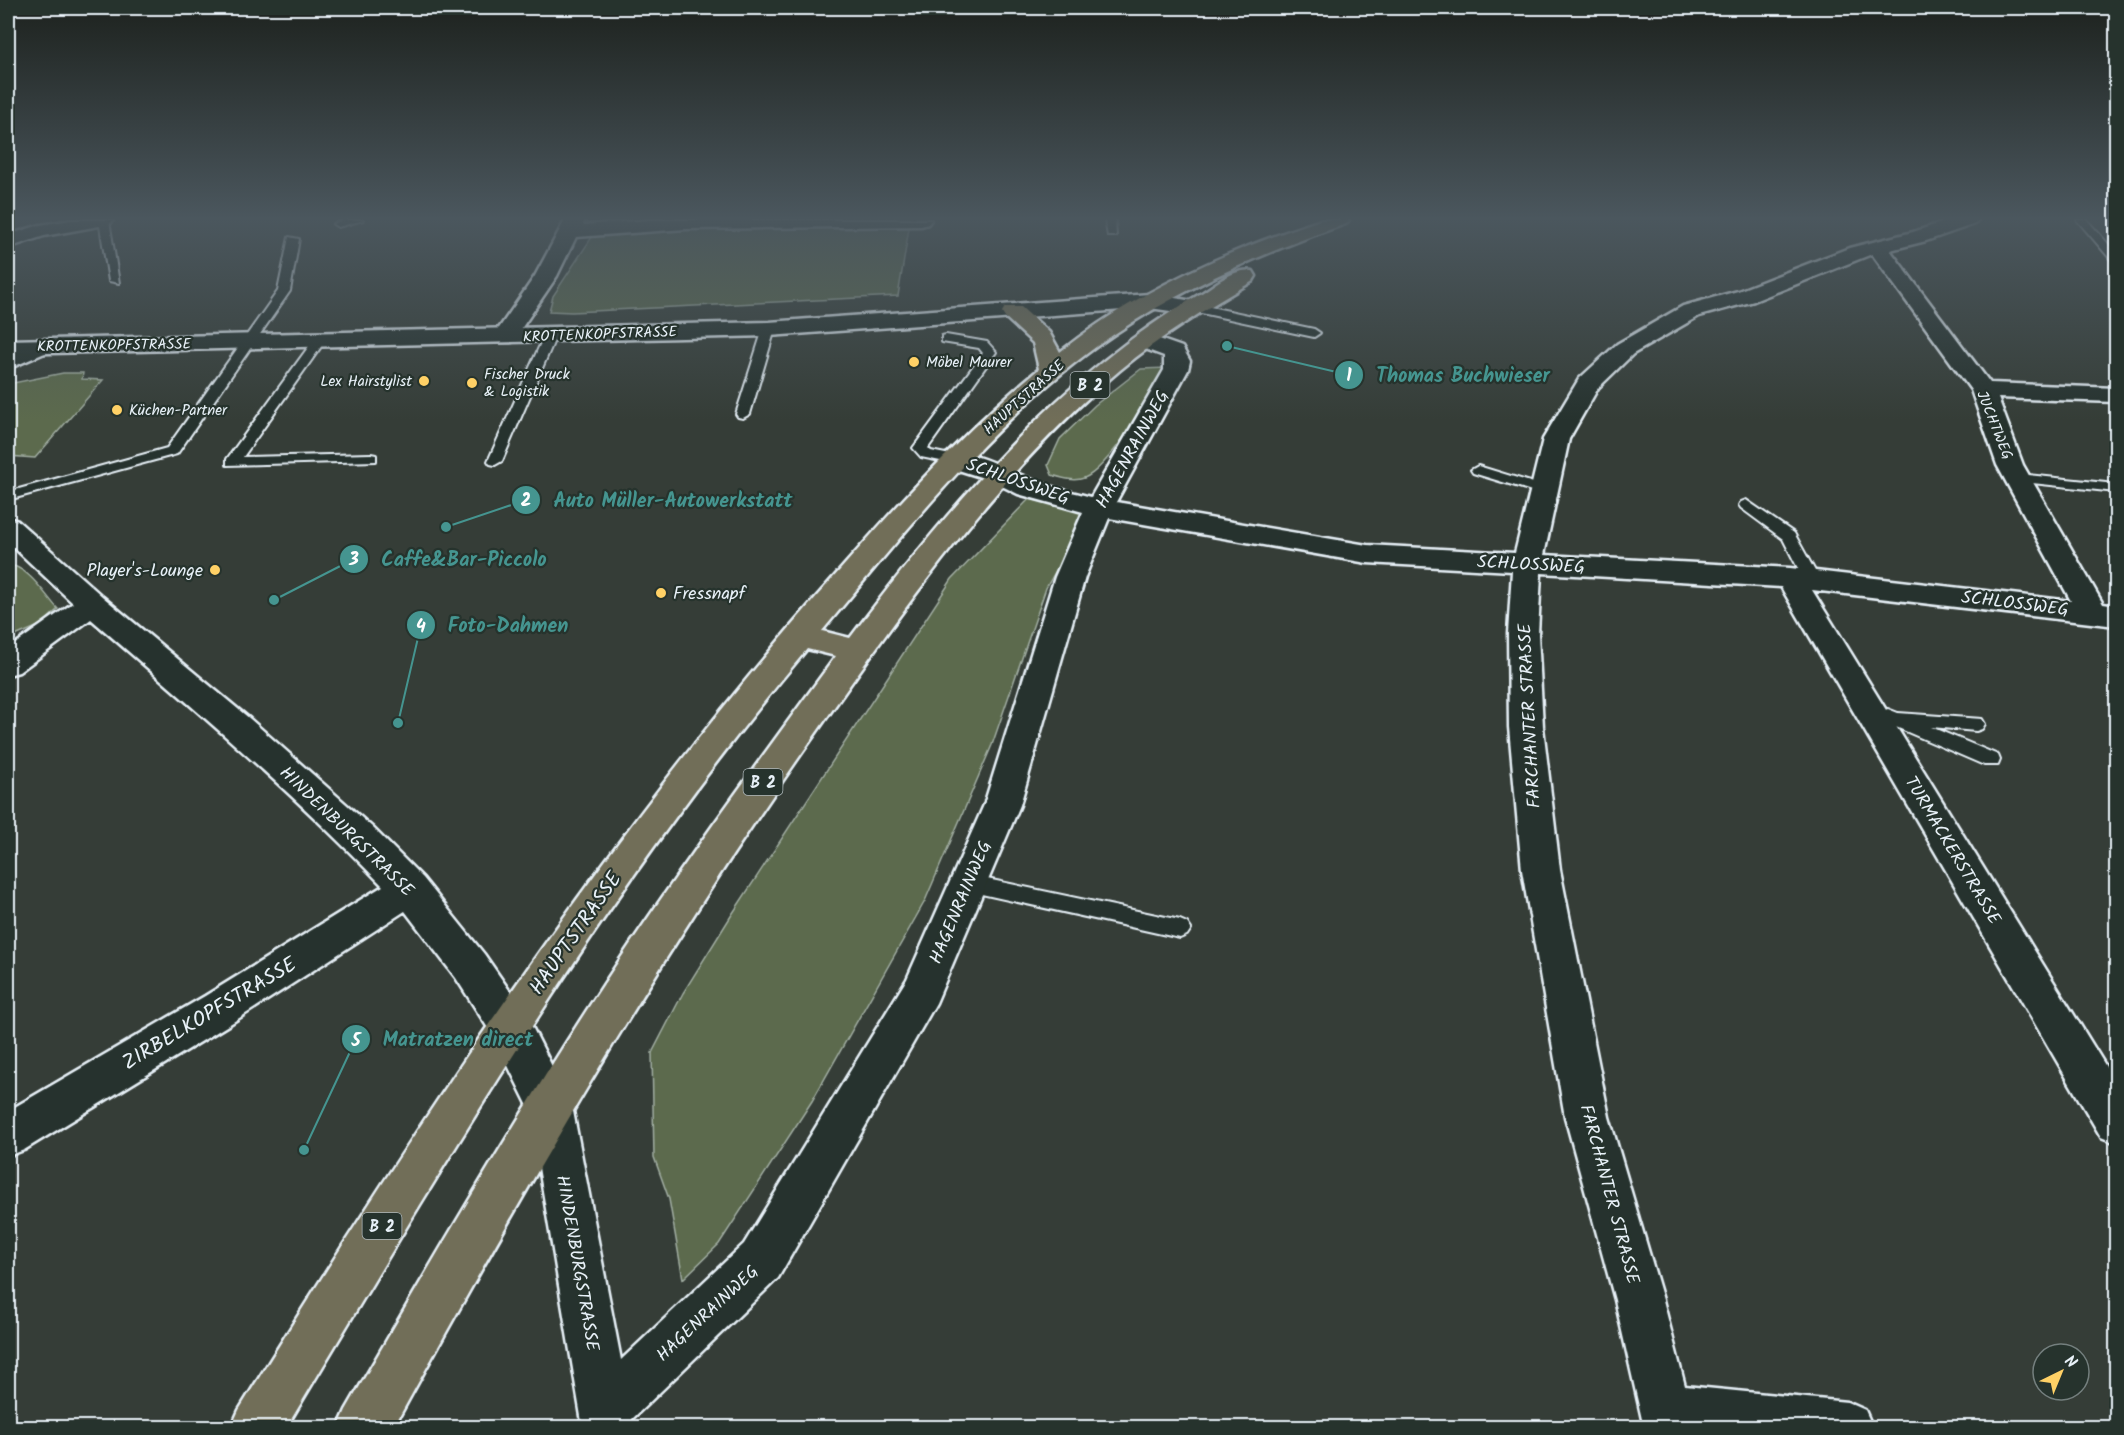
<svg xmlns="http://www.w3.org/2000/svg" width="2124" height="1435" viewBox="0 0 2124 1435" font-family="Kalam,sans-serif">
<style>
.green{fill:#5c6b4e;stroke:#a2aea3;stroke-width:1.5}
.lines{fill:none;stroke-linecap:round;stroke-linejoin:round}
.service-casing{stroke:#e8f1f8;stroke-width:4}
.minor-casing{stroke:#e8f1f8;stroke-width:5}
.tertiary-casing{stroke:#e8f1f8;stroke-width:5}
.primary-casing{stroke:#e8f1f8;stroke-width:5}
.service{fill:#26332d;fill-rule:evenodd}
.minor{fill:#26332d;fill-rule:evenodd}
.tertiary{fill:#26332d;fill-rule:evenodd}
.primary{fill:#716e59;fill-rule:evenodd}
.poi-dot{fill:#ffd166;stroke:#26332d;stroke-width:2}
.labels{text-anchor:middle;stroke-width:4.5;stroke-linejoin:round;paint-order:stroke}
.far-street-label{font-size:15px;fill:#e8f1f8;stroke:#26332d}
.far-poi-label{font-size:15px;fill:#e8f1f8;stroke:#26332d;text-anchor:start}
.shield{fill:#26332d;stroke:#aeb8bb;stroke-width:1.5}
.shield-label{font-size:16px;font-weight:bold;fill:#e8f1f8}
.street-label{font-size:18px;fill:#e8f1f8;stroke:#26332d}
.poi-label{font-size:18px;fill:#e8f1f8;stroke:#26332d;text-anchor:end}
.near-street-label{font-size:21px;fill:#e8f1f8;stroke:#26332d}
.leader{fill:none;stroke:#459590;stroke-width:2}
.callout-dot{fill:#459590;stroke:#26332d;stroke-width:2}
.mark-label{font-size:18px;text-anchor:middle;font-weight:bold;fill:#fff}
.callout-label{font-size:20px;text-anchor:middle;font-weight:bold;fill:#459590;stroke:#26332d;stroke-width:4.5;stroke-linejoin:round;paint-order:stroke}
</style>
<rect width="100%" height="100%" fill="#353d37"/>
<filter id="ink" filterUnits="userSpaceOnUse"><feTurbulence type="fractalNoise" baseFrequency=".0167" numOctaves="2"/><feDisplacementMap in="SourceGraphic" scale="12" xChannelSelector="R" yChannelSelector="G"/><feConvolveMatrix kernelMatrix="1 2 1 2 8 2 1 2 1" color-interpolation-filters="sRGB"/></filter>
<g filter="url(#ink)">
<path class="green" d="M762,227L909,228L898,296L572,312L549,311L553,296L594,234Z
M1167,368C1157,391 1106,471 1084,478C1074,482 1062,478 1052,475L1048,465L1060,439L1095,405L1141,369Z
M63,373H83L82,379L103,380L35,458L8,456V384Z
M1029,499L1089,512L1046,588L992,745L925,901L812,1101L719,1244L683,1279L669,1199L654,1157L652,1053L683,993L731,916L952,579Z
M8,565C27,565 46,596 58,609L41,625L15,636L8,626Z"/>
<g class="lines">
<g class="service-casing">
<path id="service" d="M99,220H109L119,283L109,281Z
M344,220H363L338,227L333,224Z
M1105,220H1115L1116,236H1108Z
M2077,220H2087L2116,253V262L2112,261Z
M289,237L299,239L290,291L177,454L8,500V492L167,448L278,291Z
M1191,303L1314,329L1320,333L1314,337L1187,310V304Z
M769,325L775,329L750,414L743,418L738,417L736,414L763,329Z
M550,332L556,336L502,461L495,465L490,464L488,461L544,336Z
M946,335L987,342L996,352L928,448L931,451L960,457V463L955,464L921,457L913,448L983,353L979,348L942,342V336Z
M319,337L325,341L243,457L371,454L376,455V461L227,465V459L315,338Z
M1478,466L1550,488L1552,491L1545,495L1473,473L1471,470Z
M2018,474L2116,484V492L2013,481L2011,478L2013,475Z
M1746,500L1794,533L1821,582L1819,586H1807L1783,539L1741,508L1739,505L1741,502Z
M1888,709L1898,713L1982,719L1985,724L1982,729L1976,731L1931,727L1998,755L2000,760L1998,765H1984L1882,721L1879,716L1882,711Z
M968,875L1180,920L1187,923L1191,929L1187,935L1180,938L968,891L961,889L958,883L961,877Z"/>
</g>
<g class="minor-casing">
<path id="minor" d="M71,220H113L110,224L44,236L8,248V235L40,225Z
M565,220H585L583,225L651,220H931L928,224L921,226L685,229L576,237L557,276L512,342H496L493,337L535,276Z
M1950,220H1978L1975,224L1926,241L1890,250L1990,383L2116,388V402L1998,398L2023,465L2103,604L2116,606V626L1812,590L2116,1083V1143L2101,1137L1781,587L1541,573L1538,634L1543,727L1560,870L1609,1117L1663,1300L1685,1386L1847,1402L1865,1410L1873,1428H1644L1615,1300L1565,1117L1522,870L1509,727L1508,634L1512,571L1367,563L1109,518L1085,577L1020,805L936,1003L778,1278L632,1419L633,1428H583L529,1108L495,1039L456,978L405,911L233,1022L24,1150L8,1156V1111L205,996L383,886C292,791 191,706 91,619L19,672L8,675V649L73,603L8,542V518L18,521L103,597L250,719L372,827L423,878L484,954L525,1013L572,1106L621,1360L744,1244L907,979L984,805L1055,577L1083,512L1018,494L990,480L946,466L942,460L946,454C973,448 1012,473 1038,482C1055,489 1074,492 1091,497L1164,370V356L1137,346L1133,341L1137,336L1145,334L1182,347L1190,361L1188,370L1116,502L1367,545L1515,553L1543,439L1579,379L1617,344L1683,306L1738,291L1849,248L1913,232ZM1872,254L1971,390L1997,465L2071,601L1790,568L1544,555L1569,439L1598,388L1633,354L1699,316L1754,301Z
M39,340L47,342L51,347L47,352L8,369V353Z"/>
</g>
<g class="tertiary-casing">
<path id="tertiary" d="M1150,294L1199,302L1202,307L1199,312L1191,314L1150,308L769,336L8,354V340L769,322Z"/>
</g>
<g class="primary-casing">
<path id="primary" d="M1321,220H1349L1346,224C1264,252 1186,286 1113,335C999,412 910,526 822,631L850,638C949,507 1057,378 1200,294C1215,285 1235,267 1253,271L1256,276L1253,281C1207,308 1161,336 1120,370C993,477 899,615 804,750C651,969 522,1194 393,1428H338L346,1410C426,1272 507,1133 594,999C670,882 753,769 836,656L807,649C606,888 446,1160 286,1428H231L239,1410C415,1127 598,847 817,596C887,517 957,436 1039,369L1033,343L1005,317L1002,312L1005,307H1021L1049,332L1060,352C1136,291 1229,250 1321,220Z"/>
</g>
<use href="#service" class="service"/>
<use href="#minor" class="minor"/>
<use href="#tertiary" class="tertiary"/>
<use href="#primary" class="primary"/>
</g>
</g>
<linearGradient id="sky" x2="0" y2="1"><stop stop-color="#1d221e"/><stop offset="0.52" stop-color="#4b575e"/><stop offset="1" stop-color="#4b575e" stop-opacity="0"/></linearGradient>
<rect width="2124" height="420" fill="url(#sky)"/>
<g class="poi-dot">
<circle cx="914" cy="362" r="6"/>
<circle cx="424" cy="381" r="6"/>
<circle cx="472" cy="383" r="6"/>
<circle cx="117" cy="410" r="6"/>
<circle cx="215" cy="570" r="6"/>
<circle cx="661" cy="593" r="6"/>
</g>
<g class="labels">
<g class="far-street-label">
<text transform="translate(600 334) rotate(-2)" y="5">KROTTENKOPFSTRASSE</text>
<text transform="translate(114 345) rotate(-1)" y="5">KROTTENKOPFSTRASSE</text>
<text transform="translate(1024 397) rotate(-42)" y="5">HAUPTSTRASSE</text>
<text transform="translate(1995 425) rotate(68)" y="5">JUCHTWEG</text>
</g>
<g class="far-poi-label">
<text x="926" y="367">Möbel Maurer</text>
<text x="484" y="379">Fischer Druck<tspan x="484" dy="17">&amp; Logistik</tspan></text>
<text x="412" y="386" text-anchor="end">Lex Hairstylist</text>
<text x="129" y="415">Küchen-Partner</text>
</g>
<g class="shield">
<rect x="1070.5" y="372" width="39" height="26" rx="4.5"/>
<rect x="743.5" y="769" width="39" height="26" rx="4.5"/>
<rect x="362.5" y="1213" width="39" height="26" rx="4.5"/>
</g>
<g class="shield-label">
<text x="1090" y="391">B 2</text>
<text x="763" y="788">B 2</text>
<text x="382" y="1232">B 2</text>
</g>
<g class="street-label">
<text transform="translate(1132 449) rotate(-61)" y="6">HAGENRAINWEG</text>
<text transform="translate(1018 481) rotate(19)" y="6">SCHLOSSWEG</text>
<text transform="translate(1531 564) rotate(3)" y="6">SCHLOSSWEG</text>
<text transform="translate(2015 603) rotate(7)" y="6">SCHLOSSWEG</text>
<text transform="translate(1529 716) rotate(-93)" y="6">FARCHANTER STRASSE</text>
<text transform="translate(347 831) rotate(44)" y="6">HINDENBURGSTRASSE</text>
<text transform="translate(1953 850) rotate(59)" y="6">TURMACKERSTRASSE</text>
<text transform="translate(960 902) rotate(-67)" y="6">HAGENRAINWEG</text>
<text transform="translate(1610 1194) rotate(75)" y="6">FARCHANTER STRASSE</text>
<text transform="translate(578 1263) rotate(80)" y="6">HINDENBURGSTRASSE</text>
<text transform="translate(707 1313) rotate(-43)" y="6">HAGENRAINWEG</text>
</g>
<g class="poi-label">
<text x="203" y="576">Player's-Lounge</text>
<text x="673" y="599" text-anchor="start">Fressnapf</text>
</g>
<g class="near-street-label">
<text transform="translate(575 933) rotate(-55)" y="7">HAUPTSTRASSE</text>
<text transform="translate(209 1013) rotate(-31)" y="7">ZIRBELKOPFSTRASSE</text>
</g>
</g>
<path class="leader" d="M1227 346L1349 375M446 527L526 500M274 600L354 559M398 723L421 625M304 1150L356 1039"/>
<g class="callout-dot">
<circle cx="1227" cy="346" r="6"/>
<circle cx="446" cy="527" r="6"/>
<circle cx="274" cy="600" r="6"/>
<circle cx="398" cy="723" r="6"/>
<circle cx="304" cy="1150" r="6"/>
<circle cx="1349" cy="375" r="15"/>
<circle cx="526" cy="500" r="15"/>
<circle cx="354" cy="559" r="15"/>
<circle cx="421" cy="625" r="15"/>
<circle cx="356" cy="1039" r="15"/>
</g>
<g class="mark-label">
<text x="1349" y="381">1</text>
<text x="526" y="506">2</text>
<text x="354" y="565">3</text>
<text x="421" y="632">4</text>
<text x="356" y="1046">5</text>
</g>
<g class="callout-label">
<text x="1463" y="382">Thomas Buchwieser</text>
<text x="673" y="507">Auto Müller-Autowerkstatt</text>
<text x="464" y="566">Caffe&amp;Bar-Piccolo</text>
<text x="508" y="632">Foto-Dahmen</text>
<text x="458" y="1046">Matratzen direct</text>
</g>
<rect width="2124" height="1435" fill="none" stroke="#26332d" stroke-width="30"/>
<rect x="15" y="15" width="2094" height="1405" fill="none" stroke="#e8f1f8" stroke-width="2" filter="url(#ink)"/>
<g transform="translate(2061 1372) rotate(43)"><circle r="28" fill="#26332d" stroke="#747f7e" stroke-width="1.5"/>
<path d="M0-4.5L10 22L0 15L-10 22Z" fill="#ffd166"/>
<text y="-9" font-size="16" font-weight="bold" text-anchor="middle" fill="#e8f1f8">N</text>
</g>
</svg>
